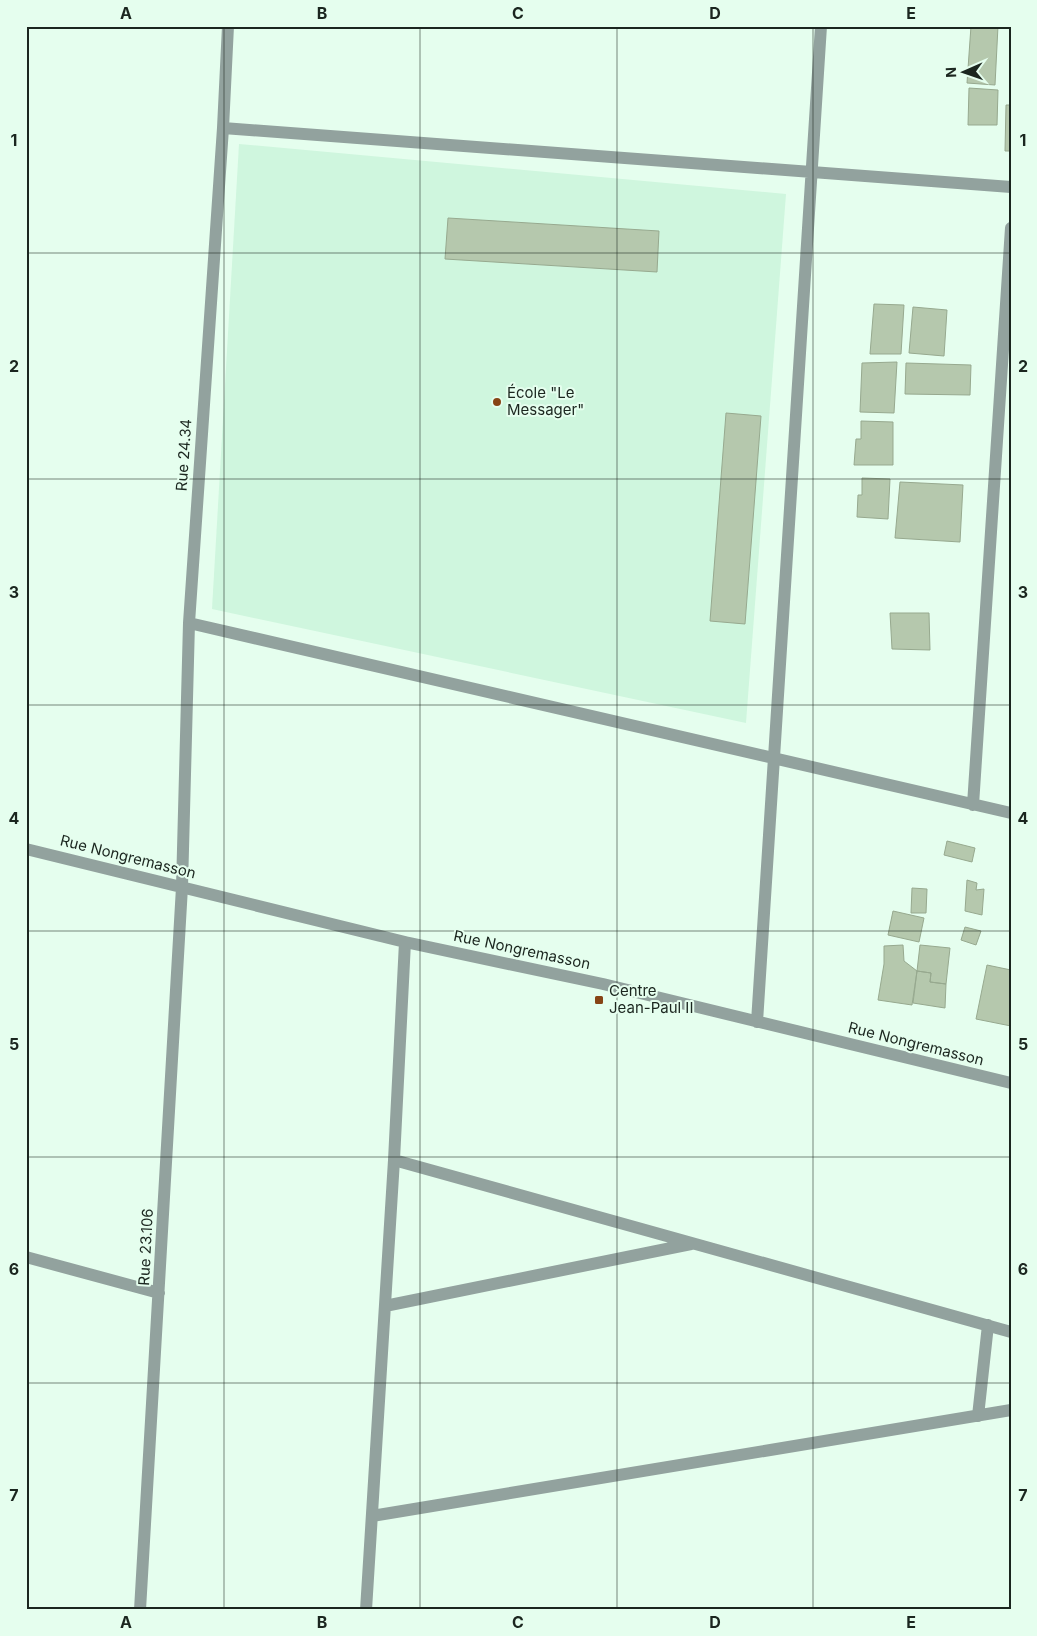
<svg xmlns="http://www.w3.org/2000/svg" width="1037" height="1636" viewBox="0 0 1037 1636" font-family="Inter,sans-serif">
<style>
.built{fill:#cff6de}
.building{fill:#b5c8ad;stroke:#97a98f}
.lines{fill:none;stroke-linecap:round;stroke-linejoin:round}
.minor{stroke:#92a29e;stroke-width:12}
.grid{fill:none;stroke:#1b261f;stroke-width:1;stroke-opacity:0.55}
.poi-dot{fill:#874415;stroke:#e5feee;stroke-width:2}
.labels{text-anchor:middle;stroke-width:4;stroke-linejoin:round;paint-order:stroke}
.poi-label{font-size:15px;fill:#1b261f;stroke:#e5feee;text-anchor:start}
.street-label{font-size:15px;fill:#1b261f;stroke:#e5feee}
.neatline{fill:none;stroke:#1b261f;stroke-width:2}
.grid-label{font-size:16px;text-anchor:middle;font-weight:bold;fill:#1b261f}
</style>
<rect width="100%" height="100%" fill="#e5feee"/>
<path class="built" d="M239,144L786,194L746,723L212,609Z"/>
<path class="building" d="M971,26H998L995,85L967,83Z
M969,88L998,90L997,125H968Z
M1006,105H1011V151H1005Z
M448,218L659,231L657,272L445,259Z
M874,304L904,305L901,354H870Z
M913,307L947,310L944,356L909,353Z
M897,362L894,413L860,412L862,363Z
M906,363L971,365L970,395L905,394Z
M726,413L761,416L745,624L710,621Z
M861,421L893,422V465H854L856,439H861Z
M862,478L890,479L888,519L857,517L858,495H862Z
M900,482L963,485L960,542L895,538Z
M890,613H929L930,650L892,649Z
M947,841L975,848L972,862L944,855Z
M967,880L977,883L976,890L984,889L982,915L965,911Z
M912,888L927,889L926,913H911Z
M893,911L924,918L919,942L888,935Z
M965,927L981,931L976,945L961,940Z
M903,945L904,961L917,971L912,1005L878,1000L884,964V946Z
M920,945L950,948L946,984L930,982L931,973L917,971Z
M987,965L1011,970V1026L976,1019Z
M917,971L931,973L930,982L946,984L945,1008L913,1003Z"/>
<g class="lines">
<path class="minor" d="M223,128L1011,187
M189,623L1011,813
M973,805L1011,228
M26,849L405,942L603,984L1011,1083
M757,1022L821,26
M394,1160L1011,1332
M26,1257L159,1293
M385,1306L691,1244
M978,1416L988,1325
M372,1516L1011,1410
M140,1610L182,887L189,623L223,128L228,26
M366,1610L394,1160L405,942"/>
</g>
<path class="grid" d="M224,26V1610M420,26V1610M617,26V1610M813,26V1610M26,253H1011M26,479H1011M26,705H1011M26,931H1011M26,1157H1011M26,1383H1011"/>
<g class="poi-dot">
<circle cx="497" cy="402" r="5"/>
<rect x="594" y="995" width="10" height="10" rx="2.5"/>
</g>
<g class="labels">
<g class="poi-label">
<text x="507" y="398">École "Le<tspan x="507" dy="17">Messager"</tspan></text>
<text x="609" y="996">Centre<tspan x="609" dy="17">Jean-Paul II</tspan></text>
</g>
<g class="street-label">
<text transform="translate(184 455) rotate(-86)" y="5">Rue 24.34</text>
<text transform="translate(128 857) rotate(14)" y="5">Rue Nongremasson</text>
<text transform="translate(522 950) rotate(12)" y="5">Rue Nongremasson</text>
<text transform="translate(916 1044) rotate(14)" y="5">Rue Nongremasson</text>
<text transform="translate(146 1247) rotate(-87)" y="5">Rue 23.106</text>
</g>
</g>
<rect width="1037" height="1636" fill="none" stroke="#e5feee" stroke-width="55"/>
<g transform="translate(964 72) rotate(268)" stroke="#e5feee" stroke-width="4" paint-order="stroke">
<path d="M0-4L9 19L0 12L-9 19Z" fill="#1b261f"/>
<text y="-8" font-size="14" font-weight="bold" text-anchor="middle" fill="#1b261f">N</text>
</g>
<rect x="28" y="28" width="982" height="1580" class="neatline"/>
<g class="grid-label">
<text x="126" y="19">A</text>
<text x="322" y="19">B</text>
<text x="518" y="19">C</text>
<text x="715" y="19">D</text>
<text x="911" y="19">E</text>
<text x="14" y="146">1</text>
<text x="1023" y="146">1</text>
<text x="14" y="372">2</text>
<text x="1023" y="372">2</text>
<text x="14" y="598">3</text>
<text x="1023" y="598">3</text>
<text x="14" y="824">4</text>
<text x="1023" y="824">4</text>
<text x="14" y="1050">5</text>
<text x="1023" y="1050">5</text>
<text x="14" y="1275">6</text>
<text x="1023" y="1275">6</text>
<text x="14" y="1501">7</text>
<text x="1023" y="1501">7</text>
<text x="126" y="1628">A</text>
<text x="322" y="1628">B</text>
<text x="518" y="1628">C</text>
<text x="715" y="1628">D</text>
<text x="911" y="1628">E</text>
</g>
</svg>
